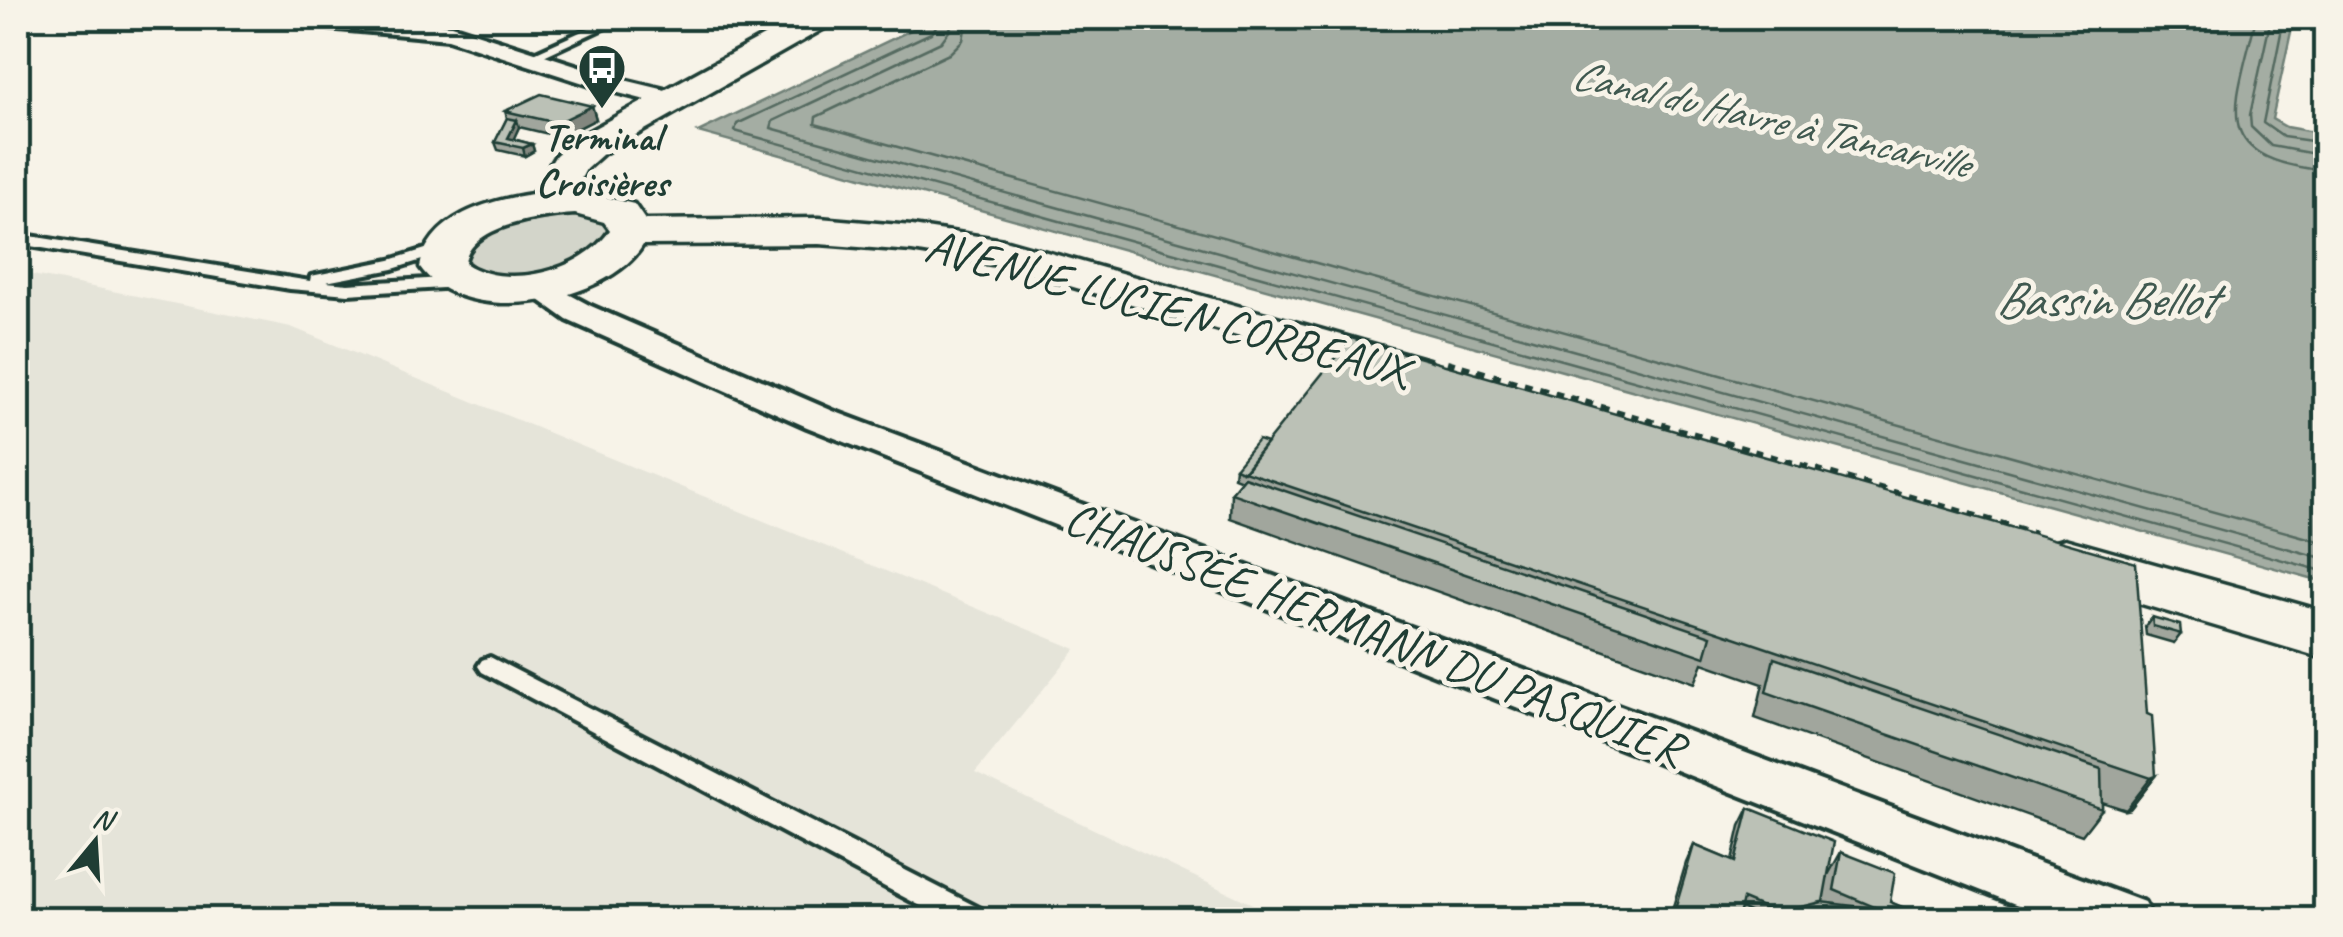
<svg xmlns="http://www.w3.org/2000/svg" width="2343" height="937" viewBox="0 0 2343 937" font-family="Caveat,sans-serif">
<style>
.built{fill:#e5e4d9}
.green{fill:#d3d5ca;stroke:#79897f;stroke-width:2.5}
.water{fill:#a4ada3;stroke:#6f8077;stroke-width:2.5}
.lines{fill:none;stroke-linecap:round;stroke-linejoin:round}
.shore{stroke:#546a60;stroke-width:2.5}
.service-casing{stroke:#1f3d34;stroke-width:8}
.minor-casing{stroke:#1f3d34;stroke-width:8}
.secondary-casing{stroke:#1f3d34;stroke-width:7}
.path{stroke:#1f3d34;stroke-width:6;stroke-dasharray:8 8;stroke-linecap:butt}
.service{fill:#f7f3e8;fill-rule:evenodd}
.minor{fill:#f7f3e8;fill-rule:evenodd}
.secondary{fill:#f7f3e8;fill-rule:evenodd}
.wall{fill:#a1a69d;stroke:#1f3d34;stroke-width:2.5}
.shaded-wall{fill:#83877f;stroke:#1f3d34;stroke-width:2.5}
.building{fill:#bbc1b6;stroke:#1f3d34;stroke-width:2.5}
.labels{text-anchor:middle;stroke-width:10;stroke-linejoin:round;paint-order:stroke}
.far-poi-label{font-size:40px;font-weight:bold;fill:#1f3d34;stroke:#f7f3e8}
.far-water-label{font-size:42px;font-style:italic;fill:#405950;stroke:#f7f3e8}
.street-label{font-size:48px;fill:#1f3d34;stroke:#f7f3e8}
.water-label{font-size:50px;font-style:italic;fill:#405950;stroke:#f7f3e8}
</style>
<rect width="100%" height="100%" fill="#f7f3e8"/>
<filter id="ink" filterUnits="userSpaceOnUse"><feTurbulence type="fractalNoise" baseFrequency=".01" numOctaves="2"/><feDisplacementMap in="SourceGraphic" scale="20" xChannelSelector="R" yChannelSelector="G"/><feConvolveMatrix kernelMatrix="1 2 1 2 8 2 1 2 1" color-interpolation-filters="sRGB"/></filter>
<g filter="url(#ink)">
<path class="built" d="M18,272L291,327L1076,649L975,773L1284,919H18Z"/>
<path class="green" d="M560,209L609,220L612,234C600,244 588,256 574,263C550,277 478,286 465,256L482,231Z"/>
<path class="water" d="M936,18H2325V21L2294,18L2272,119L2286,127L2325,134V582L698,132Z"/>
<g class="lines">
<path class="shore" d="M940,18L933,32L737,124L735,131L2326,572
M952,18L950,30L941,42L773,121L771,128L2326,559
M967,18L963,40L949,54L816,117L815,124L2326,543
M2256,18C2234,110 2207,158 2326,171
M2271,18L2250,115L2251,127L2271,146L2326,156
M2284,18L2263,123L2283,137L2326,143"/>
<g class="service-casing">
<path id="service" d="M611,18H625L533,61L523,58Z
M18,234L310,281L311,276L390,260L445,243L453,248L451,251L393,269L326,282L348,284L458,277L466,282L458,287L348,294L290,289L18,244Z
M490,657L985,911L989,920H947L482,672L478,666L482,660Z"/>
</g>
<g class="minor-casing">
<path id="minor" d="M283,18H365L451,25L616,78L682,94L686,99L673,107L599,88L448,39L294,25Z
M537,277L591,306L833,411L2144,902L2153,920H2056L807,427L567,320L521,287L525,280Z"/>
</g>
<g class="secondary-casing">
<path id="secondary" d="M797,18H834L830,25L604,153L586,169L575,190L634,204L645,220L819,218L912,226L1004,240L1429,360L1436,371L1429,382L1411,386L998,265L912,251L819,244L643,245C607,304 463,329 420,267C429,217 487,201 532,194L556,155L578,137ZM575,214L604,222L610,230C584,271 505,291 465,263C470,224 544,216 575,214Z
M2065,539L2326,612V659L2044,575L2035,560L2044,545Z"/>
</g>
<path class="path" d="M1447,362L2035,533"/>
<use href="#service" class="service"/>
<use href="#minor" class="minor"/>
<use href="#secondary" class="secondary"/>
</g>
<path class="wall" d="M592,106L596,119L561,137L519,127L513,139L532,144L534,151L525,156L498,150L495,142L507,118L505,111Z
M1235,468L2147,714L2156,776L2130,809L2126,810L2102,802V809L2082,835L1755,718L1763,684L1703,663L1695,683L1230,518L1231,493L1242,480L1234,477Z
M2152,617L2181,634L2174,643L2146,635L2145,626Z
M1749,808L1828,875L1841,852L1890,902L1932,920H1669L1686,863L1694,845L1732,861L1740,826Z"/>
<path class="shaded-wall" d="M592,106L596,119L561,137L557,123Z
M517,120L519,127L511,145L508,138Z
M532,144L534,151L525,156L523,148Z
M2156,776L2130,809L2126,810L2151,778Z"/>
<path class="building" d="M541,94L592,106L557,123L505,111Z
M507,118L517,120L508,138L532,144L523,148L495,142Z
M1351,338L2136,563L2147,714L2152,716L2156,776L2151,778L1244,471Z
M1258,440L1267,443L1244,472L1235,468Z
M1244,477L1711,636L1705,657L1231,493Z
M2152,617L2180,625L2181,634L2153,626Z
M1774,658L2101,769L2102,809L1766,692Z
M1749,808L1834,842L1823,902L1786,911L1781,915L1743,899L1738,920H1672L1694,845L1735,862Z
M1841,852L1895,873L1890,902L1932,920H1905L1834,890Z
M1821,902L1861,907L1890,920H1777L1786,911Z
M1741,908L1766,920H1738Z"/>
</g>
<defs>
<g id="bus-pin" transform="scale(2.5)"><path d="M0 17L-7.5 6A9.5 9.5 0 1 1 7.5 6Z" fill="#1f3d34" stroke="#f7f3e8"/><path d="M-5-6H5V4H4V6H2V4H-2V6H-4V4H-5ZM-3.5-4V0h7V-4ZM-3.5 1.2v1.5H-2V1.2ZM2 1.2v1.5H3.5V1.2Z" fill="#fff"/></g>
</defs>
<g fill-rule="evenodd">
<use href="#bus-pin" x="602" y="68"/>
</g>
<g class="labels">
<g class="far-poi-label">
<text x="602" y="150">Terminal<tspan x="602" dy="46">Croisières</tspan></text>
</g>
<g class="far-water-label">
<text transform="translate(1771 118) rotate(13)" y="15">Canal du Havre à Tancarville</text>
</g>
<g class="street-label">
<text transform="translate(1167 307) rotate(15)" y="17">AVENUE LUCIEN CORBEAUX</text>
<text transform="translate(1375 632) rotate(21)" y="17">CHAUSSÉE HERMANN DU PASQUIER</text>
</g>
<g class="water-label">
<text x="2105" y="316">Bassin Bellot</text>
</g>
</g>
<rect width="2343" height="937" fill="none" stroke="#f7f3e8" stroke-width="60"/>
<rect x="30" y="30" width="2283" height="877" fill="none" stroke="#1f3d34" stroke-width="4" filter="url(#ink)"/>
<g transform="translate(95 842) rotate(18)" stroke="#f7f3e8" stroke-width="8" paint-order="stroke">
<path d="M0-8L18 38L0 25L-18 38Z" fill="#1f3d34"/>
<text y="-15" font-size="28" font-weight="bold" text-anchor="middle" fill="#1f3d34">N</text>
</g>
</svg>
